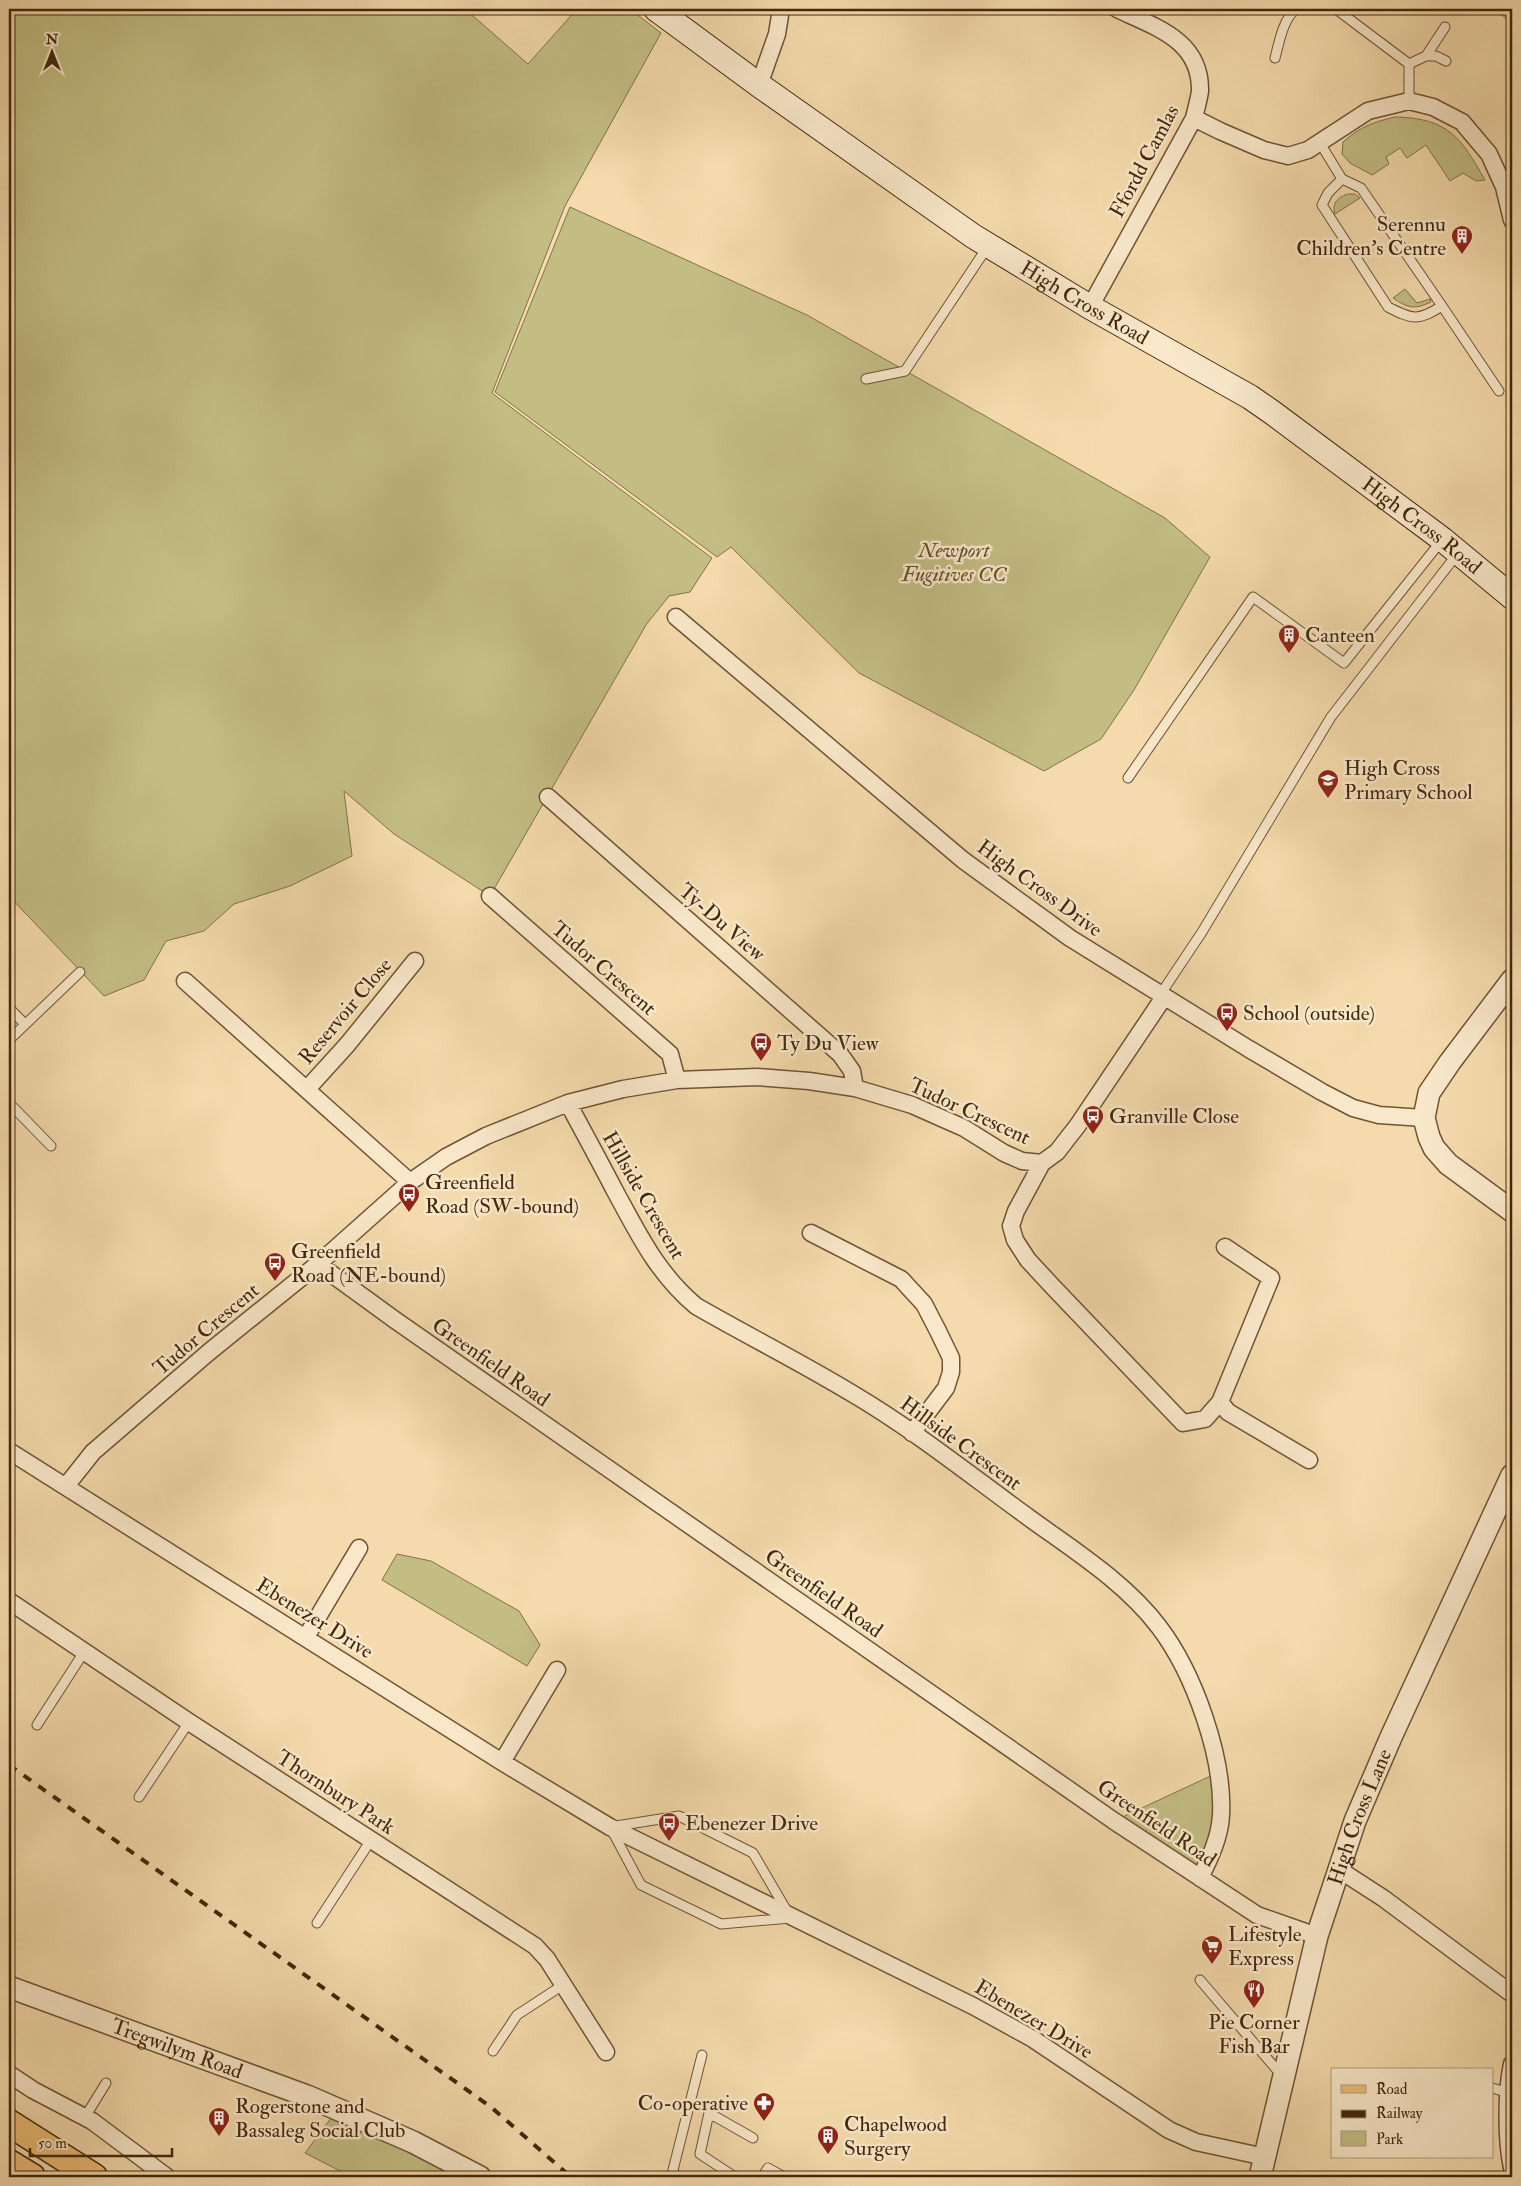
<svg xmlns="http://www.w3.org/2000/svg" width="1521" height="2186" viewBox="0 0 1521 2186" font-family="'IM FELL Double Pica',serif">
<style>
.green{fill:#c3bd84;stroke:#827248}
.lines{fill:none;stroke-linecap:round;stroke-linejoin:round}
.service-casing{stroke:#6e5435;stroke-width:11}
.minor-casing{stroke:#6e5435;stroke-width:19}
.tertiary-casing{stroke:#6e5435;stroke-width:24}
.secondary-casing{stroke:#42280d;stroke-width:26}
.primary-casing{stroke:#42280d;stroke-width:29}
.service{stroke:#f8e7c9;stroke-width:9}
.minor{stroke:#f8e7c9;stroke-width:16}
.tertiary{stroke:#f8e7c9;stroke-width:21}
.secondary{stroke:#f8e7c9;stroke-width:24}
.primary{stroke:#eabd76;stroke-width:26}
.rail{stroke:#42280d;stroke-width:4;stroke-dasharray:9 9;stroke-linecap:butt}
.labels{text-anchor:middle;stroke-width:5;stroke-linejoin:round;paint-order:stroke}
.street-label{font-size:21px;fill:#42280d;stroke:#f8e7c9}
.poi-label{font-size:21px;fill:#42280d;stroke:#f8e7c9;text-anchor:start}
.park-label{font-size:21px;font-style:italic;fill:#624d2b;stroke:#f8e7c9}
</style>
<rect width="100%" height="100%" fill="#f4daac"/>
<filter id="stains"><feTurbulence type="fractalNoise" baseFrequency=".004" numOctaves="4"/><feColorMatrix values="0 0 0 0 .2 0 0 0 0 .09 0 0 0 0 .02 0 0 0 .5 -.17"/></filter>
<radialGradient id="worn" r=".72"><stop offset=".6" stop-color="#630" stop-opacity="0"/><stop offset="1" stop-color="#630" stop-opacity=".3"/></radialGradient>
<path class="green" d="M9,9H465L528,64L577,9H630L661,33L565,206L492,393L712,558L690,592L669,596L646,625L490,896L394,834L344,791L352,856L290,886L234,904L204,931L166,941L144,980L104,996L9,896Z
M1496,9H1512V25Z
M1395,117C1449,118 1461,138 1485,180L1476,181L1463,173L1450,181L1426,145L1407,158L1400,148L1386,157L1389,164L1372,175L1350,163L1342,154L1343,142C1360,127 1373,122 1395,117Z
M1349,194H1355L1360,198L1335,214C1331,203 1339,196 1349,194Z
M570,207L807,315L1165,518L1210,557L1134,690L1101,739L1044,771L859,673L731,547L717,557L495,392Z
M1405,289L1417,303L1430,299L1431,302C1414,310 1408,308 1393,298Z
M397,1554L431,1561L519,1611L540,1645L527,1666L382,1580Z
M1219,1772L1221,1816L1200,1878L1114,1821Z
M337,2110L480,2177H352L305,2153Z"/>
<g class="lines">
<g class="service-casing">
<path id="service" d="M1336,9L1409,64V101
M1426,56H1436L1446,61
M1275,58C1279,43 1283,19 1296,9
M1409,64L1426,56L1445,27
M1320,143L1342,179L1361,188L1442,306C1418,321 1413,320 1388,307L1322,205L1328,193L1342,179
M1442,306L1499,391
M866,379L905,371L988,246
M1128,778L1253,597L1344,663L1442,540
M1160,995L1202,932L1331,717L1458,553
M9,1008L25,1024
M9,1040L80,972
M9,1103L51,1146
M37,1725L84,1652
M139,1797L189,1722
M679,1816L753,1853L791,1918L721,1924L641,1885L610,1827Z
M317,1923L371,1840
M1200,1980L1283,2077
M493,2051L517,2015L563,1985
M1492,2088L1509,2093
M85,2117L106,2083
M676,2177L673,2170L702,2055
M735,2177L700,2154L709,2113L753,2138
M762,2177L768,2168L784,2177"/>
</g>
<g class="minor-casing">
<path id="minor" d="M759,85L777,34L781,9
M1194,118L1220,131L1264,150L1288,156L1308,150L1368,111L1409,101L1433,107L1462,122L1489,154L1504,187L1512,220
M1090,307L1194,118C1196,109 1199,99 1200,91C1201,40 1155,27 1117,9
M676,617L963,860L1070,938L1249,1049L1322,1092L1353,1108L1379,1115L1424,1118
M548,797L840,1054L852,1071L855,1088
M490,896L670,1054L677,1080
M185,981L410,1182
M307,1089L347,1045L415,961
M568,1103C584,1133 600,1162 615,1191C639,1235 657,1273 696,1306C748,1336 802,1363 853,1394C914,1430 970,1475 1028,1517C1073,1550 1125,1582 1159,1627C1194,1673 1224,1757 1221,1815C1220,1837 1210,1858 1200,1878
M1042,1163L1016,1211L1011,1226L1015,1240L1028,1260L1054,1288L1183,1423L1205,1419L1220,1402L1271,1278L1225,1247
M811,1233L901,1279L924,1304L938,1331L951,1358V1372L946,1388L912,1433
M318,1264L395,1320L1114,1821L1257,1915L1317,1936
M1220,1402L1228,1412L1309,1460
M9,1451L502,1762L610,1827L973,2006L1033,2039L1169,2130L1196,2142L1265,2157
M66,1486L93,1452L209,1352L318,1264L410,1182L446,1157L486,1136L568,1103L623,1089L677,1080L757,1077L809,1081L855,1088L912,1105L964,1128L1004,1153L1022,1161L1042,1163L1057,1152L1078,1125L1164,997
M9,1601L189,1722L535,1946L547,1959L606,2052
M306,1637L359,1548
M502,1762L557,1670
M1338,1869L1383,1898L1512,1994
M1512,2064C1506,2092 1506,2139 1512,2168
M9,2074L33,2090L92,2121L167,2177"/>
</g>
<g class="tertiary-casing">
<g id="tertiary">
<path d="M1512,980L1450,1062L1429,1093L1424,1118L1429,1137L1434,1148L1448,1164L1512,1211"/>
<path id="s1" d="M9,1987L307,2096L413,2142L480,2177"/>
<path id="s2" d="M1260,2177L1317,1936L1355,1821L1391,1737L1512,1475"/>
</g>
</g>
<g class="secondary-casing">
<g id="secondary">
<path id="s3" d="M656,9L759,85L973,236L1090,307L1250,397L1273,413L1442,539L1512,597"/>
</g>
</g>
<g class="primary-casing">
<path id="primary" d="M9,2123L94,2177
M9,2163L32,2177"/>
</g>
<use href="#service" class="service"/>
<use href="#minor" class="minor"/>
<use href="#tertiary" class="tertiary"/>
<use href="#secondary" class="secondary"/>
<use href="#primary" class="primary"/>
<path class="rail" d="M9,1765L491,2107L571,2177"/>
</g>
<defs>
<g id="building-pin" transform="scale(1.125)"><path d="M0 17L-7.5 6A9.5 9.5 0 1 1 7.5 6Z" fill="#8f2418" stroke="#f8e7c9"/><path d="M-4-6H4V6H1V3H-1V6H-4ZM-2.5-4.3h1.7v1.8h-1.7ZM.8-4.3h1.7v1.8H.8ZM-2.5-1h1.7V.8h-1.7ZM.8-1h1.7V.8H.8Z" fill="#fff"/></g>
<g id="school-pin" transform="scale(1.125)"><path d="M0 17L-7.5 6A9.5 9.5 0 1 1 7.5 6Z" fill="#8f2418" stroke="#f8e7c9"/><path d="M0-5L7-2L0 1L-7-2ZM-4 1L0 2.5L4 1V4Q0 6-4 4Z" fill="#fff"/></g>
<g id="bus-pin" transform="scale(1.125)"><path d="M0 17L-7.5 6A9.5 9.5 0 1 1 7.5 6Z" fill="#8f2418" stroke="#f8e7c9"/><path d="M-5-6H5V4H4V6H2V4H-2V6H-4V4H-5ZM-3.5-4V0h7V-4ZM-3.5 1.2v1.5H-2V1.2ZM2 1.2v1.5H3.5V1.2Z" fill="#fff"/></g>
<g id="supermarket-pin" transform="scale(1.125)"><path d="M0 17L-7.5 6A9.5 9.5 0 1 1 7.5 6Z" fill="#8f2418" stroke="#f8e7c9"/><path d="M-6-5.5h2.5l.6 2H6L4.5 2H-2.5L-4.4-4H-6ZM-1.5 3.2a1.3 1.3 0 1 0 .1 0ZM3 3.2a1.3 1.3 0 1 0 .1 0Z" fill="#fff"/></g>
<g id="restaurant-pin" transform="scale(1.125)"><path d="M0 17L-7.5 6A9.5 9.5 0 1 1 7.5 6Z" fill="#8f2418" stroke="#f8e7c9"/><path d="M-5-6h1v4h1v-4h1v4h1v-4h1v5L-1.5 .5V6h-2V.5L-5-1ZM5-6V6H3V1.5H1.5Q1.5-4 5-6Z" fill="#fff"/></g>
<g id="pharmacy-pin" transform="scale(1.125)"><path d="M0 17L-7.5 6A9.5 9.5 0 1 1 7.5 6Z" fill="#8f2418" stroke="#f8e7c9"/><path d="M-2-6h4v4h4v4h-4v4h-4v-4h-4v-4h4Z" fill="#fff"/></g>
</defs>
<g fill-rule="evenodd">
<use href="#building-pin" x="1462" y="236"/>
<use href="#building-pin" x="1289" y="635"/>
<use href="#school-pin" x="1328" y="780"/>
<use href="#bus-pin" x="1227" y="1013"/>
<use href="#bus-pin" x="761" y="1043"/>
<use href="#bus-pin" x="1093" y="1116"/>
<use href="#bus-pin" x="409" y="1194"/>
<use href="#bus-pin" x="275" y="1263"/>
<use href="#bus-pin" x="669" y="1823"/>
<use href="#supermarket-pin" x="1212" y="1946"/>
<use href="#restaurant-pin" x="1254" y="1990"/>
<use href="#pharmacy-pin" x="764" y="2103"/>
<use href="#building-pin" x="219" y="2118"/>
<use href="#building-pin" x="828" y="2136"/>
</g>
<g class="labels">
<g class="street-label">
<text transform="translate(1144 161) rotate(-62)" y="7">Ffordd Camlas</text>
<text dy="7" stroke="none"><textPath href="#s3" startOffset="520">High Cross Road</textPath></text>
<text dy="7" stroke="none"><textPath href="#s3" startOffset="925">High Cross Road</textPath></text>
<text transform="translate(1040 888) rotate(36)" y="7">High Cross Drive</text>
<text transform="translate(722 922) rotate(41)" y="7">Ty-Du View</text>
<text transform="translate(604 968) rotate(41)" y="7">Tudor Crescent</text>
<text transform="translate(345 1011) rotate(-50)" y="7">Reservoir Close</text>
<text transform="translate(970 1111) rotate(25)" y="7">Tudor Crescent</text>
<text transform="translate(644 1195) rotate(60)" y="7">Hillside Crescent</text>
<text transform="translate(206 1329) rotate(-40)" y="7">Tudor Crescent</text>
<text transform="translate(491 1362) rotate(35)" y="7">Greenfield Road</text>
<text transform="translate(961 1443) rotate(36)" y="7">Hillside Crescent</text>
<text transform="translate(824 1593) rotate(35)" y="7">Greenfield Road</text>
<text transform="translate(315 1618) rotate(32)" y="7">Ebenezer Drive</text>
<text transform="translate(336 1792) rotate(33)" y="7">Thornbury Park</text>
<text dy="7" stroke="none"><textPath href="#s2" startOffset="374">High Cross Lane</textPath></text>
<text transform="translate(1157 1823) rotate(34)" y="7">Greenfield Road</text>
<text transform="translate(1034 2019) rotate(31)" y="7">Ebenezer Drive</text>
<text dy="7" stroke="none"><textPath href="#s1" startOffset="179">Tregwilym Road</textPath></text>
</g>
<g class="poi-label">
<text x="1446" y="231" text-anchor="end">Serennu<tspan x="1446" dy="24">Children's Centre</tspan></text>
<text x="1305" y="642">Canteen</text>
<text x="1344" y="775">High Cross<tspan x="1344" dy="24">Primary School</tspan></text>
<text x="1243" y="1020">School (outside)</text>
<text x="777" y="1050">Ty Du View</text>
<text x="1109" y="1123">Granville Close</text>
<text x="425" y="1189">Greenfield<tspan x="425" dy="24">Road (SW-bound)</tspan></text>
<text x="291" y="1258">Greenfield<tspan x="291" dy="24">Road (NE-bound)</tspan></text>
<text x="685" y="1830">Ebenezer Drive</text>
<text x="1228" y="1941">Lifestyle<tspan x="1228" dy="24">Express</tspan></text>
<text x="1254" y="2029" text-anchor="middle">Pie Corner<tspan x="1254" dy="24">Fish Bar</tspan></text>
<text x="748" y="2110" text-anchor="end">Co-operative</text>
<text x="235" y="2113">Rogerstone and<tspan x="235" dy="24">Bassaleg Social Club</tspan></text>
<text x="844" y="2131">Chapelwood<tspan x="844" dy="24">Surgery</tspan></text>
</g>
<g class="park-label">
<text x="954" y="557">Newport<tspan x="954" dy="24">Fugitives CC</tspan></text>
</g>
</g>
<rect width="1521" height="2186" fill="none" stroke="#f4daac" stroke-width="30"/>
<rect x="10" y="10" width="1501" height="2166" fill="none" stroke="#42280d" stroke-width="2.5"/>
<rect x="15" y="15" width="1491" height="2156" fill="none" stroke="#42280d"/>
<rect x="1331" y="2068" width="162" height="90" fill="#f8e7c9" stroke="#af9b7e"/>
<rect x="1341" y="2085" width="25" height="8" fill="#eabd76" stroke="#af9b7e"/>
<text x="1376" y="2094" font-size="15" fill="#42280d">Road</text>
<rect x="1341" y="2110" width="25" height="8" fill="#42280d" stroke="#af9b7e"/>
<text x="1376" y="2118" font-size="15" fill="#42280d">Railway</text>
<rect x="1341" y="2131" width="25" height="15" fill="#c3bd84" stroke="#af9b7e"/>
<text x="1376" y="2144" font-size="15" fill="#42280d">Park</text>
<g transform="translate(52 52)" stroke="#f8e7c9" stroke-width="4" paint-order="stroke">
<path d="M0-4L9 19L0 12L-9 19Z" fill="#42280d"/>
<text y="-8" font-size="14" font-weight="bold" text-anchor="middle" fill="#42280d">N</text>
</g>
<path d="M30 2148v8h142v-8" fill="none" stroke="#42280d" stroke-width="2.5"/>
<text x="38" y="2148" font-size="15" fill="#42280d" stroke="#f8e7c9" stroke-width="4" paint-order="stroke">50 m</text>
<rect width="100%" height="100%" filter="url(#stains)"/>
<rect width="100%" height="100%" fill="url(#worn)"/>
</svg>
